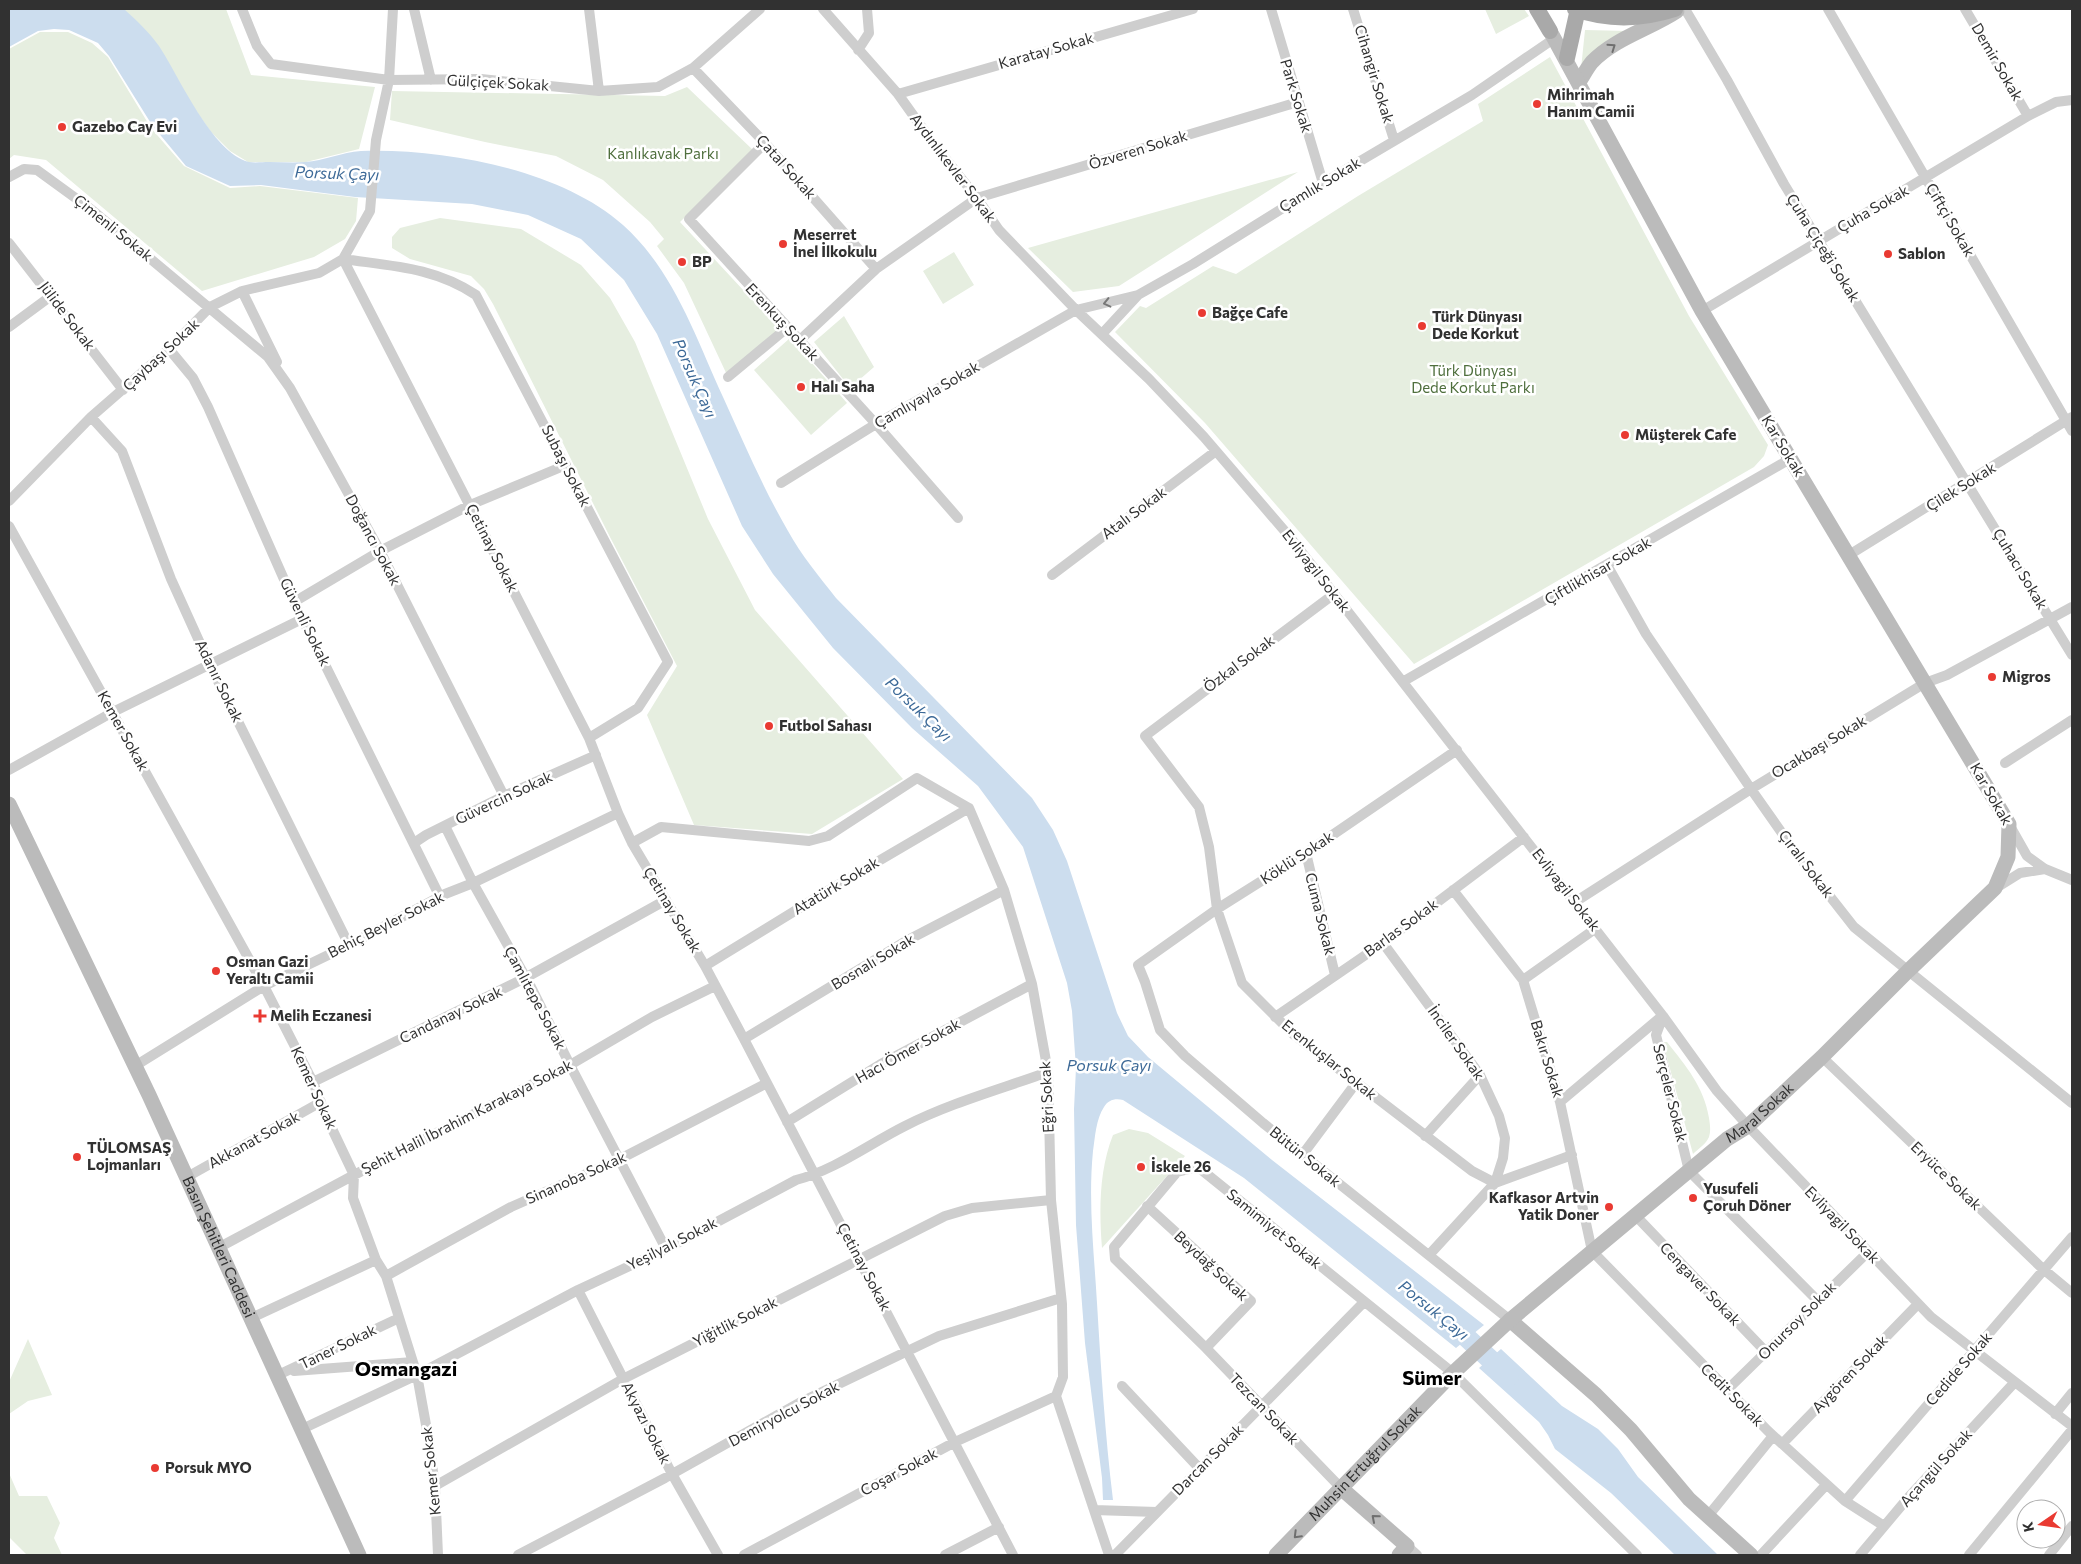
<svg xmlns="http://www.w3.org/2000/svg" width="2081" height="1564" viewBox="0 0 2081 1564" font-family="Commissioner,sans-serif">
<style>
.green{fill:#e6eee0}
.water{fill:#cde}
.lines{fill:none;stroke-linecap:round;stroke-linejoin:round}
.river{stroke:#cde;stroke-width:20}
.street{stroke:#cecece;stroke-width:10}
.secondary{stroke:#bbb;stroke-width:15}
.primary{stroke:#a9a9a9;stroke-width:16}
.oneway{stroke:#6f6f6f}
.oneway2{stroke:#787878}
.poi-dot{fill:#e93a32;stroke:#fff;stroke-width:2}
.labels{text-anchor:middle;stroke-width:5;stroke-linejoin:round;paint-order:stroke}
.street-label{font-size:15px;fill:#313131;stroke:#fff}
.poi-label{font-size:15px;font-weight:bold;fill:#313131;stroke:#fff;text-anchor:start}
.park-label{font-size:15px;fill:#4f6f3d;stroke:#fff}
.water-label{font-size:16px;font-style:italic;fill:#3c6997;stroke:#fff}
.district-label{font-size:20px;font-weight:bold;fill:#000;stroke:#fff}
</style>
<rect width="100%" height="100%" fill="#fff"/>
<path class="green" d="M124,9H226L251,75L375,87L359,149L306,162H248L230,151L211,132Z
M1485,9H1524L1529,16L1496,34Z
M1585,30L1628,31L1581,69Z
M40,32H68L92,43L108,57L151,128L184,166L230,188L260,186L358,198L356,221L345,239L314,257L202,291L46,160L14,155L9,159V49Z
M1550,57L1689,316L1768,445L1764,456L1754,467L1414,664L1205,423L1115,332L1140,306L1146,308L1213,266L1236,274L1358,196L1483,121L1478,104Z
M687,87L753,150L680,222L782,332L728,377L684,283L657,246L664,239L650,222L603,180L556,156L485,142L390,120L392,91L665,96Z
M1298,172L1119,286L1073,292L1028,248Z
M440,218L521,229L581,265L610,298L635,342L708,519L755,610L903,779L812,834L694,825L647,715L677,666L611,539L493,304L484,289L471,276L410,259L392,248V237L400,228Z
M954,252L974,285L943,304L923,271Z
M844,316L874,367L850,388L814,342Z
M790,338L847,403L811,435L754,370Z
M1664,1042H1667C1686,1066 1704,1087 1709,1118C1710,1125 1711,1131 1709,1137C1706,1144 1698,1149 1693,1154L1663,1043Z
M1129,1129L1148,1133L1185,1156L1102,1248C1099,1211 1099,1170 1113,1135Z
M28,1339L52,1395L28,1401L9,1414V1382Z
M9,1473L19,1496H47L60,1523L54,1538L62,1555H27L9,1537Z"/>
<path class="water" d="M9,9H124C136,20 150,33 159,46C179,76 212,153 249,162C255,163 263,162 269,162C281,162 293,163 305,162C324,161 342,152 361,151C442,148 560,169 623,225C674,271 695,336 723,397C743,441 763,488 788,531C801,555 819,576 836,598L1032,798L1053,830L1067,861L1117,1013L1128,1036L1148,1057L1272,1160L1484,1325L1456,1348L1244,1178L1123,1100C1115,1098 1108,1100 1104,1107C1096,1119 1095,1137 1093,1151C1088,1202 1094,1252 1097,1303C1101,1369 1105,1434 1113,1500H1103L1102,1478L1085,1343L1076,1225L1074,1109L1076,1068L1072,1011L1067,983L1023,847L978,786L912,728L833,648L773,574L742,526L657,334L624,280L581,239L528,215L472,204L355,197L261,185L230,186L186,166L152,125L109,56L98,43L69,30L54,29L38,31L9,47Z
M1501,1349L1562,1406L1598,1429L1618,1449L1638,1477L1718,1555H1675L1611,1493L1555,1449L1548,1435L1539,1422L1479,1368Z"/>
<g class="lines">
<path class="river" d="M1448,1320L1509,1377"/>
<path class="street" d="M242,9L257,46L271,64L389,80L481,79L599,91L658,87L693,68L760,9
M414,9L431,80
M589,9L599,91
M823,9L898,94L933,143L977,198L999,230L1076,310L1149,379L1204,437L1289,536L1663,1016L1717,1091L1748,1126L1931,1317L2072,1426
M1271,9L1323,183
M1353,9L1394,140
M1685,9L1727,80L1784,184L2072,655
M1828,9L2072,431
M1965,9L2028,116
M858,50L869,33L867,9
M693,68L765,143L876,269
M898,94L1193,9
M765,143L689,219L876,424L958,518
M9,177L24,169L37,170L92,210L268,357L290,388L380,551L504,796
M9,243L123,390
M343,259L589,738L618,813L632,843L705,966L744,1039L1013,1555
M343,259C391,266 434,267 476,295L668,662L638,708L589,738
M242,291L277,362
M1702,311L2028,116L2056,102L2072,100
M9,327L51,296
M1102,334L1138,295
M800,340L876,269L977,198L1298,102
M169,349L193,378L208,407L294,602L440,897
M728,377L787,328
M91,417L122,451L171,579L209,663L349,945
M781,483L876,424L1076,310L1138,295L1193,264L1323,183L1472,95L1555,38
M9,501L91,417L169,349L210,307L242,291L319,273L343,259L370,211L376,140L389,80L393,9
M9,526L264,986L313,1082L325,1114L354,1175L353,1198L376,1260L386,1276L417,1375L428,1436L435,1486L438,1555
M1849,555L2072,417
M1607,565L1646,634L1751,789L1796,853L1854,927L2072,1103
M1052,575L1216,451
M1334,594L1145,736L1199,807L1209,847L1217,909L1242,983L1293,1034L1472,1171L1495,1183
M294,602L380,551L470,505L566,465
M1404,681L1790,459
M1457,750L1306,853L1217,909L1138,965L1145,982L1160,1030L1185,1056L1263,1123L1510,1320
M2005,763L2072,720
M9,770L113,712L302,619
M969,808L1004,890L1032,984L1048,1072L1051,1200L1062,1304L1063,1377L1056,1396
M445,826L473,883L531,987L570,1065L666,1249
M2010,826L2027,856L2045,869L2072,880
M414,843L426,835L504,796L596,755
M632,843L661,827L809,841L828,836L917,778L969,808
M1306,853L1335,975
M1996,888L2020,873L2045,869
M1453,890L1523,980L1560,1102L1592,1251L1768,1431L1845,1501L1884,1526
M1575,902L1751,789L1925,683L1947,675L2072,607
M1383,943L1480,1075L1499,1116L1505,1138L1503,1158L1495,1183
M705,966L824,893L969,808
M1523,980L1595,929
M1663,1016L1656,1035L1689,1171L1818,1301
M1275,1017L1383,943L1524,837
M744,1039L906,941L1004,890
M1822,1057L2043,1269L2072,1293
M135,1066L264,986L349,945L445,894L473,883L618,813
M313,1082L525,978L666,900
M1560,1102L1662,1016
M787,1122L881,1064L1032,984
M1425,1136L1480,1075
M1303,1154L1356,1083
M187,1177L321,1102
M1147,1206L1251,1301L1206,1348
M1635,1215L1766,1352
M218,1248L354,1175L570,1065L652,1017L715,986
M1429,1255L1495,1183L1572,1155
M386,1276L511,1207L620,1159L767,1083
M578,1290L672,1474L718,1555
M249,1319L376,1260
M294,1371L413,1362
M276,1376L399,1318
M1122,1386L1200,1469
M1727,1390L1868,1252
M1056,1396L1109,1555
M2055,1414L2072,1393
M300,1430L417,1375L578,1290L666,1249L796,1180C835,1170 869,1144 905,1126C950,1103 1001,1089 1048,1072
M1782,1444L1918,1304
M435,1486L623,1379L945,1216L972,1208L1051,1200
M1342,1489L1206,1348L1115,1259L1114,1247L1177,1172L1198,1167L1453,1373L1637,1555
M1845,1501L2072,1237
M1094,1510L1157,1512
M1708,1516L1773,1436
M1407,1546L1417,1555
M518,1555L665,1478L799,1403L939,1336L1061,1298
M744,1555L955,1442L1056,1396
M945,1555L999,1527
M1115,1555L1364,1302
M1761,1555L1826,1485
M1860,1555L1907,1499L2014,1383
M1969,1555L2072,1430
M2049,1555L2072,1526"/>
<g class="secondary">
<path d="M1579,82C1583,76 1587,68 1592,62C1615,38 1650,29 1677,11"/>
<path id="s1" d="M9,804L149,1095L359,1555"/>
<path d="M1510,1320L1596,1395L1631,1430L1689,1499L1751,1555"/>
<path d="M1342,1489L1407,1546L1399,1555"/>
<path id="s2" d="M1276,1555L1453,1373L1510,1320L1727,1139L1748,1126L1822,1057L1908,971L1995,888L2008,857L2009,824L1702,311L1550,31"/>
</g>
<path class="primary" d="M1537,9L1550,31
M1575,9C1609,21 1641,20 1675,9
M1567,58L1578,9"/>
</g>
<defs><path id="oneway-chevron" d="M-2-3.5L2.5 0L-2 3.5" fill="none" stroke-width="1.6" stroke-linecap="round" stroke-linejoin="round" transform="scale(1.25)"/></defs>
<g class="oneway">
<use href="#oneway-chevron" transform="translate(1612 47) rotate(-35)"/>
<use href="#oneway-chevron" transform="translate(1375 1518) rotate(-139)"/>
<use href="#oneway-chevron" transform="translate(1297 1535) rotate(135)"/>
</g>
<use class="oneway2" href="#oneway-chevron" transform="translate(1107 303) rotate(167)"/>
<g class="poi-dot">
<circle cx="1537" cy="104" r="5"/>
<circle cx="62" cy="127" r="5"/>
<circle cx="783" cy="244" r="5"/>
<circle cx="1888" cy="254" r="5"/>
<circle cx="682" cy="262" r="5"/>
<circle cx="1202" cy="313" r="5"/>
<circle cx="1422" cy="326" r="5"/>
<circle cx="801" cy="387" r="5"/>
<circle cx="1625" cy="435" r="5"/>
<circle cx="1992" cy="677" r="5"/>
<circle cx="769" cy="726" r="5"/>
<circle cx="216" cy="971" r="5"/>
<path d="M257.5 1008.5h5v5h5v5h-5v5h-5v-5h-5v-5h5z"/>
<circle cx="77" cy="1157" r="5"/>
<circle cx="1141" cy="1167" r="5"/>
<circle cx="1693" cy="1198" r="5"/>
<circle cx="1609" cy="1207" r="5"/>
<circle cx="155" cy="1468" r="5"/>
</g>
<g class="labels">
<g class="street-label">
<text transform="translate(1046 51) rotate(-16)" y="5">Karatay Sokak</text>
<text transform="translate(1997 62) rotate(60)" y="5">Demir Sokak</text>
<text transform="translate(1374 74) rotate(73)" y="5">Cihangir Sokak</text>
<text transform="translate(498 83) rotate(3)" y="5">Gülçiçek Sokak</text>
<text transform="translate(1296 96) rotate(73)" y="5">Park Sokak</text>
<text transform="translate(1138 150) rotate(-17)" y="5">Özveren Sokak</text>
<text transform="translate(786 167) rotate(48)" y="5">Çatal Sokak</text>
<text transform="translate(953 168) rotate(53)" y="5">Aydınlıkevler Sokak</text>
<text transform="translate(1320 185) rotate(-31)" y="5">Çamlık Sokak</text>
<text transform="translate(1873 209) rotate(-30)" y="5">Çuha Sokak</text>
<text transform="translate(1950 220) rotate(60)" y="5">Çiftçi Sokak</text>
<text transform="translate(113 228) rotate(39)" y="5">Çimenli Sokak</text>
<text transform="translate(1823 248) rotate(58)" y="5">Çuha Çiçeği Sokak</text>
<text transform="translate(67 316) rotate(53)" y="5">Jülide Sokak</text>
<text transform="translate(782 322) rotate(47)" y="5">Erenkuş Sokak</text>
<text transform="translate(161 355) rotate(-43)" y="5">Çaybaşı Sokak</text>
<text transform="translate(927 395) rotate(-30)" y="5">Çamlıyayla Sokak</text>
<text transform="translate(1783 446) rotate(59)" y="5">Kar Sokak</text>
<text transform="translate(566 466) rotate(63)" y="5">Subaşı Sokak</text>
<text transform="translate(1961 487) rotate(-32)" y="5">Çilek Sokak</text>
<text transform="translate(1134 513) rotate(-37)" y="5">Atalı Sokak</text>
<text transform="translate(373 540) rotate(62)" y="5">Doğancı Sokak</text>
<text transform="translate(492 548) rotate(63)" y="5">Çetinay Sokak</text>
<text transform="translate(2020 569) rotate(59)" y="5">Çuhacı Sokak</text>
<text transform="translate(1316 571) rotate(52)" y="5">Evliyagil Sokak</text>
<text transform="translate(1598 571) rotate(-30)" y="5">Çiftlikhisar Sokak</text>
<text transform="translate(305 622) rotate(64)" y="5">Güvenli Sokak</text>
<text transform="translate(1239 664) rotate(-37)" y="5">Özkal Sokak</text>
<text transform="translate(219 681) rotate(64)" y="5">Adanır Sokak</text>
<text transform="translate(123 731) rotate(61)" y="5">Kemer Sokak</text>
<text transform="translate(1819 747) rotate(-31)" y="5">Ocakbaşı Sokak</text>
<text transform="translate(1991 794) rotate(60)" y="5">Kar Sokak</text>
<text transform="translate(504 798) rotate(-25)" y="5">Güvercin Sokak</text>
<text transform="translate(1297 858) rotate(-33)" y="5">Köklü Sokak</text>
<text transform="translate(1806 864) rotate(53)" y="5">Çıralı Sokak</text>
<text transform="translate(836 886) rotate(-31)" y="5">Atatürk Sokak</text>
<text transform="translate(1566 890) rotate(52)" y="5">Evliyagil Sokak</text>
<text transform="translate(672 910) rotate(59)" y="5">Çetinay Sokak</text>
<text transform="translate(1320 914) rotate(76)" y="5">Cuma Sokak</text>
<text transform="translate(386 925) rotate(-27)" y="5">Behiç Beyler Sokak</text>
<text transform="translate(1401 928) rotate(-36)" y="5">Barlas Sokak</text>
<text transform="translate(873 962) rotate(-31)" y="5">Bosnalı Sokak</text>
<text transform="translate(535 998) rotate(62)" y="5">Çamlıtepe Sokak</text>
<text transform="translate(451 1015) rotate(-26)" y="5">Candanay Sokak</text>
<text transform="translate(1456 1043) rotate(55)" y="5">İnciler Sokak</text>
<text transform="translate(908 1051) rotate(-29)" y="5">Hacı Ömer Sokak</text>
<text transform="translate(1547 1059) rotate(73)" y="5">Bakır Sokak</text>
<text transform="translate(1329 1060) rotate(39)" y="5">Erenkuşlar Sokak</text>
<text transform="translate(314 1088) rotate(65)" y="5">Kemer Sokak</text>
<text transform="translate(1670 1093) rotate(76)" y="5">Serçeler Sokak</text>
<text transform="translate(1047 1097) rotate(-93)" y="5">Eğri Sokak</text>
<text dy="5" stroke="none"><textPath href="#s2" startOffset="656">Maral Sokak</textPath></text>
<text transform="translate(467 1117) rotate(-27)" y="5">Şehit Halil İbrahim Karakaya Sokak</text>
<text transform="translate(254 1140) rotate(-29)" y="5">Akkanat Sokak</text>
<text transform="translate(1305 1157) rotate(39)" y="5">Bütün Sokak</text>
<text transform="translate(1946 1176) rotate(44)" y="5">Eryüce Sokak</text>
<text transform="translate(576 1178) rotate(-24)" y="5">Sinanoba Sokak</text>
<text transform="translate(1842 1225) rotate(46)" y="5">Evliyagil Sokak</text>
<text transform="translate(1274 1229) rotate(39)" y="5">Samimiyet Sokak</text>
<text transform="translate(672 1244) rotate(-27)" y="5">Yeşilyalı Sokak</text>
<text dy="5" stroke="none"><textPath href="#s1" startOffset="490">Basın Şehitleri Caddesi</textPath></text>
<text transform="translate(1211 1266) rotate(43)" y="5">Beydağ Sokak</text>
<text transform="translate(864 1267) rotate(62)" y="5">Çetinay Sokak</text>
<text transform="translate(1700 1284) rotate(46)" y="5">Cengaver Sokak</text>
<text transform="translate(1797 1321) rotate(-45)" y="5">Onursoy Sokak</text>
<text transform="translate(735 1322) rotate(-27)" y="5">Yiğitlik Sokak</text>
<text transform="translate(338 1347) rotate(-26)" y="5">Taner Sokak</text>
<text transform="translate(1959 1369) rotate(-49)" y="5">Cedide Sokak</text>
<text transform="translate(1850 1374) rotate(-46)" y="5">Aygören Sokak</text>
<text transform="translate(1732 1395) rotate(45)" y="5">Cedit Sokak</text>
<text transform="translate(1264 1409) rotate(46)" y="5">Tezcan Sokak</text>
<text transform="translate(784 1414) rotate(-28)" y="5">Demiryolcu Sokak</text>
<text transform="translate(646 1423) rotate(63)" y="5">Akyazı Sokak</text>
<text transform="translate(1208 1460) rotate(-45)" y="5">Darcan Sokak</text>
<text dy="5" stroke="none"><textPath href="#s2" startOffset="128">Muhsin Ertuğrul Sokak</textPath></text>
<text transform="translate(1936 1468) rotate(-48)" y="5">Açangül Sokak</text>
<text transform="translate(431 1471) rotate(-96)" y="5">Kemer Sokak</text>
<text transform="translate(899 1472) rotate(-28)" y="5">Coşar Sokak</text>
</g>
<g class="poi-label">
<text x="1547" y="100">Mihrimah<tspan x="1547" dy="17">Hanım Camii</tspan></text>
<text x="72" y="132">Gazebo Cay Evi</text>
<text x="793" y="240">Meserret<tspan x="793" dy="17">İnel İlkokulu</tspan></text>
<text x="1898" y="259">Sablon</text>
<text x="692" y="267">BP</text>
<text x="1212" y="318">Bağçe Cafe</text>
<text x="1432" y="322">Türk Dünyası<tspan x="1432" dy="17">Dede Korkut</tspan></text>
<text x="811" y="392">Halı Saha</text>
<text x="1635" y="440">Müşterek Cafe</text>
<text x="2002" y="682">Migros</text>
<text x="779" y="731">Futbol Sahası</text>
<text x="226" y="967">Osman Gazi<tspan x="226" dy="17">Yeraltı Camii</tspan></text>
<text x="270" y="1021">Melih Eczanesi</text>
<text x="87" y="1153">TÜLOMSAŞ<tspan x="87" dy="17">Lojmanları</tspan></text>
<text x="1151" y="1172">İskele 26</text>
<text x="1703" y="1194">Yusufeli<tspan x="1703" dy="17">Çoruh Döner</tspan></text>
<text x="1599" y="1203" text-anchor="end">Kafkasor Artvin<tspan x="1599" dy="17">Yatik Doner</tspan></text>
<text x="165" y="1473">Porsuk MYO</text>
</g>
<g class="park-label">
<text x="663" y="159">Kanlıkavak Parkı</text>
<text x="1473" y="376">Türk Dünyası<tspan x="1473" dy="17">Dede Korkut Parkı</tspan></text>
</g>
<g class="water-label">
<text transform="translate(337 173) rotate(2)" y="6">Porsuk Çayı</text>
<text transform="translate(695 378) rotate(66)" y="6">Porsuk Çayı</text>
<text transform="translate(919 709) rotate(44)" y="6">Porsuk Çayı</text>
<text x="1109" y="1071">Porsuk Çayı</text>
<text transform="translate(1434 1310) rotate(39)" y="6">Porsuk Çayı</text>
</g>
<g class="district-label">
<text x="406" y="1376">Osmangazi</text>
<text x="1432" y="1385">Sümer</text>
</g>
</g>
<rect width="2081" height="1564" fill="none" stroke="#313131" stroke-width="20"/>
<g transform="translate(2041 1524) rotate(257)"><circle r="24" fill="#ffffff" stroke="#adadad"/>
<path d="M0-4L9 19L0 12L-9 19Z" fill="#e93a32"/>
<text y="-8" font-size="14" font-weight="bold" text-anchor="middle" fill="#313131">K</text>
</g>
</svg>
